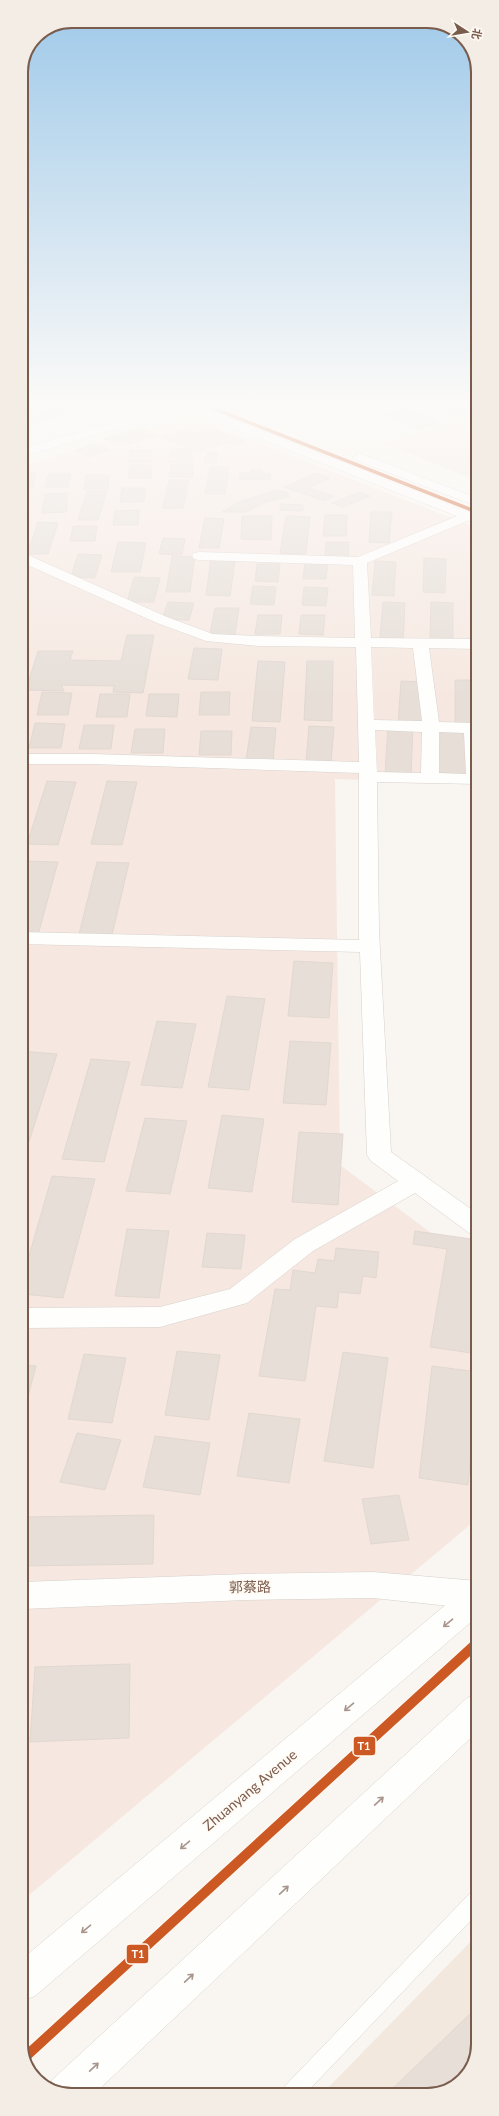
<svg xmlns="http://www.w3.org/2000/svg" width="499" height="2116" viewBox="0 0 499 2116" font-family="Lato,'Noto Sans SC',sans-serif">
<style>
.residential{fill:#f2e8de}
.commercial{fill:#f6e8e1}
.green{fill:#e7f0db}
.building{fill:#e6ded7;stroke:#e2d8d2}
.lines{fill:none;stroke-linecap:round;stroke-linejoin:round}
.lane-casing{stroke:#d7d1cb;stroke-width:1}
.street-casing{stroke:#d7d1cb;stroke-width:1}
.secondary-casing{stroke:#d9d2cb;stroke-width:1}
.lane{fill:#fefefd;fill-rule:evenodd}
.street{fill:#fefefd;fill-rule:evenodd}
.secondary{fill:#fefefd;fill-rule:evenodd}
.tram-1-far1-casing{stroke:#fffaf3;stroke-width:5.5}
.tram-1-casing{stroke:#fffaf3;stroke-width:12}
.tram-1-far1{stroke:#cc5923;stroke-width:3.5}
.tram-1{stroke:#cc5923;stroke-width:10}
.oneway{stroke:#a8958b}
.labels{text-anchor:middle;stroke-width:3.5;stroke-linejoin:round;paint-order:stroke}
.near-street-label{font-size:14px;fill:#7a5c4d;stroke:#fffaf3}
.rim{fill:none;stroke:#7a5c4d;stroke-width:2}
.line-badge{stroke:#fffaf3;stroke-width:1.5}
.badge-label{font-size:11px;text-anchor:middle;font-weight:bold;fill:#fff}
</style>
<rect width="100%" height="100%" fill="#f9f5f0"/>
<path class="residential" d="M21,402H106L21,425Z
M477,414V481L386,444Z
M478,1934V2044L465,2077L436,2094H322Z"/>
<path class="commercial" d="M191,416L477,528V784L335,779L340,1165L478,1268V1518L22,1901L21,466Z"/>
<path class="green" d="M470,804H477V860H475Z"/>
<path class="building" d="M77,402H107L21,427V419Z
M467,403L477,407V409L452,417L442,414H435Z
M404,408L443,421L421,429L382,415Z
M199,424L246,441L234,445L225,443L199,452L160,437Z
M140,427L158,435L127,445L119,442L114,443L104,439Z
M94,444L110,450L90,457L75,450Z
M170,449H192V462H169Z
M130,450H152L151,462H129Z
M207,452H218L216,463H204Z
M171,464H193V477H170Z
M130,465H152L151,478H128Z
M210,467H229L225,494H205Z
M251,470H262V474H271L270,480L239,479L240,473H250Z
M36,473L33,487H21V474Z
M316,473L330,478L308,488L334,496L325,501L284,487Z
M48,474H71L68,487H45Z
M86,475H109L108,489H84Z
M169,480H189L183,508H163Z
M21,488H27L24,507H21Z
M122,488H145L144,502H120Z
M277,490L287,492L289,497L265,502L247,512H222L239,502Z
M87,491H107L98,520H78Z
M360,492L370,496L343,507L332,503Z
M68,493L66,512L42,513L45,494Z
M280,504L303,505V511L280,510Z
M139,510L138,525H113L115,511Z
M371,512H392L389,543L369,542Z
M325,515H347L346,536H323Z
M242,516H272L271,540L241,539Z
M286,516L310,517L306,554L280,553Z
M205,518L224,519L219,548H199Z
M38,522L58,523L48,554H27Z
M73,526H97L95,541H70Z
M163,538L185,539L182,555L159,554Z
M118,542L146,543L140,572H111Z
M326,542H349L348,559L325,558Z
M78,554L102,555L95,578L71,577Z
M172,556L195,557L190,592H166Z
M424,558L446,559L445,593L423,592Z
M211,559L235,560L230,596L206,595Z
M375,561L396,562L394,596L372,595Z
M471,561H477V596L471,595Z
M305,562H328L326,579H303Z
M257,564H280L278,582L255,581Z
M134,577L160,578L154,602H127Z
M253,586L276,587L274,605L250,604Z
M304,587L328,588L326,606L302,605Z
M168,602L194,603L189,620L162,619Z
M383,602L405,603L403,640L380,639Z
M431,602L453,603V640L430,639Z
M215,608H239L235,635L210,634Z
M258,615H282L280,634H255Z
M301,615H325L323,635L299,634Z
M127,635H154L143,693L113,692L114,686L61,685L64,691L26,690L38,651H73L70,660L121,661Z
M194,648L222,649L218,680L188,679Z
M258,661L285,662L280,722L252,721Z
M307,661H333L332,721L304,720Z
M455,680H477V725L455,723Z
M401,681L425,682L424,726L398,725Z
M42,692L72,693L68,715H37Z
M201,692H230L229,715H199Z
M100,694H130L127,717H96Z
M149,694H179L177,717L146,716Z
M35,723L65,724L61,748H29Z
M84,725H114L111,749H79Z
M309,726L334,727L331,764L306,762Z
M251,727L276,728L273,761L246,760Z
M388,727L413,728L411,777L385,775Z
M440,727L465,729L466,777L439,776Z
M135,729H165L163,753H131Z
M201,731H232L231,755H199Z
M47,781L76,782L58,845L27,844Z
M107,781L137,782L122,845L91,844Z
M27,861L58,862L38,935L21,934V878Z
M97,862L129,863L112,935L79,934Z
M294,961L333,963L329,1018L288,1016Z
M227,996L265,999L249,1090L208,1087Z
M157,1021L196,1024L182,1088L141,1085Z
M290,1041L331,1043L326,1105L283,1103Z
M21,1051L57,1054L25,1154L22,1153Z
M91,1059L130,1062L104,1162L62,1159Z
M222,1115L264,1119L252,1192L208,1188Z
M145,1118L187,1121L170,1194L126,1191Z
M299,1132L343,1134L338,1205L292,1202Z
M52,1176L95,1179L63,1298L22,1294V1280Z
M127,1229L169,1231L159,1298L115,1296Z
M415,1231L478,1240L472,1275L478,1276V1354L430,1347L447,1249L413,1244Z
M207,1233L245,1235L241,1269L202,1267Z
M336,1248L379,1252L376,1278L363,1276L360,1294L339,1292L337,1308L316,1306L305,1381L259,1376L275,1289L290,1290L293,1270L315,1273L318,1259L334,1261Z
M177,1351L220,1355L209,1420L165,1415Z
M343,1352L388,1358L373,1468L324,1461Z
M84,1354L126,1358L112,1423L68,1419Z
M22,1365L36,1366L22,1420Z
M432,1366L478,1372L468,1485L419,1478Z
M249,1413L300,1419L289,1483L237,1476Z
M77,1433L121,1440L105,1490L60,1482Z
M155,1436L210,1443L200,1495L143,1487Z
M22,1471H27L22,1489Z
M399,1495L409,1540L371,1544L362,1499Z
M154,1515L153,1564L22,1566V1517Z
M130,1664L129,1738L30,1742L35,1667Z
M478,2006V2044L465,2077L436,2094H387Z"/>
<g class="lines">
<g class="lane-casing">
<path id="lane" d="M478,1889V1913L305,2094H281L284,2087L471,1892Z"/>
</g>
<g class="street-casing">
<path id="street" d="M467,512L474,516L472,519L367,563L371,638L477,639V649L429,648L439,722L477,723V784L377,782L379,931L391,1152L478,1214V1236L469,1233L415,1193L313,1251L247,1303L160,1327L22,1328V1308L160,1307L230,1289L295,1239L398,1181L371,1161L367,1155L360,952L21,944V932L359,940V773L92,764H21V754H92L359,762L356,647L258,646L206,641L157,623L21,562V552L167,617L213,634L258,636L355,638L353,565L199,560L194,559L192,556L194,553L199,552L358,557ZM371,647L413,648L422,721L374,720ZM375,730L422,732L421,773L377,772ZM439,732L464,733L466,774L439,773Z
M373,1572L478,1581V1609L373,1598L246,1600L22,1609V1582L246,1574Z"/>
</g>
<g class="secondary-casing">
<path id="secondary" d="M172,402H200L196,405L477,515V524L184,409L21,457V449L174,404Z
M359,453L477,498V506L355,460L353,457Z
M478,1584V1616L35,1996L22,2001V1959L467,1587Z
M478,1694V1731L93,2095H69L50,2087L52,2080L467,1698Z"/>
</g>
<use href="#lane" class="lane"/>
<use href="#street" class="street"/>
<use href="#secondary" class="secondary"/>
<g class="tram-1-far1-casing">
<path id="tram-1-far1" d="M197,402L477,512"/>
</g>
<g class="tram-1-casing">
<path id="tram-1" d="M24,2058L478,1642"/>
</g>
<use href="#tram-1-far1" class="tram-1-far1"/>
<use href="#tram-1" class="tram-1"/>
</g>
<defs><path id="oneway-shaft" d="M-6 0H5M1.5-3L5.5 0L1.5 3" fill="none" stroke-width="1.6" stroke-linecap="round" stroke-linejoin="round"/></defs>
<g class="oneway">
<use href="#oneway-shaft" transform="translate(448 1623) rotate(140)"/>
<use href="#oneway-shaft" transform="translate(349 1707) rotate(140)"/>
<use href="#oneway-shaft" transform="translate(379 1801) rotate(-43)"/>
<use href="#oneway-shaft" transform="translate(185 1845) rotate(140)"/>
<use href="#oneway-shaft" transform="translate(284 1890) rotate(-43)"/>
<use href="#oneway-shaft" transform="translate(86 1929) rotate(140)"/>
<use href="#oneway-shaft" transform="translate(189 1978) rotate(-43)"/>
<use href="#oneway-shaft" transform="translate(94 2067) rotate(-43)"/>
</g>
<linearGradient id="sky" x2="0" y2="1"><stop stop-color="#9ec9e9"/><stop offset="0.58" stop-color="#fcfaf8"/><stop offset="1" stop-color="#fcfaf8" stop-opacity="0"/></linearGradient>
<rect width="499" height="698" fill="url(#sky)"/>
<g class="labels">
<g class="near-street-label">
<text transform="translate(250 1587) rotate(-1)" y="5">郭蔡路</text>
<text transform="translate(250 1790) rotate(-40)" y="5">Zhuanyang Avenue</text>
</g>
</g>
<path d="M0 0H499V2116H0ZM72 28H427A44 44 0 0 1 471 72V2044A44 44 0 0 1 427 2088H72A44 44 0 0 1 28 2044V72A44 44 0 0 1 72 28Z" fill="#f4ede6" fill-rule="evenodd"/>
<path class="rim" d="M72 28H427A44 44 0 0 1 471 72V2044A44 44 0 0 1 427 2088H72A44 44 0 0 1 28 2044V72A44 44 0 0 1 72 28Z"/>
<g class="line-badge">
<rect x="353" y="1736" width="23" height="20" rx="4" fill="#cc5923"/>
<rect x="126" y="1944" width="23" height="20" rx="4" fill="#cc5923"/>
</g>
<g class="badge-label">
<text x="364" y="1750">T1</text>
<text x="138" y="1958">T1</text>
</g>
<g transform="translate(467 32) rotate(102)" stroke="#fffaf3" stroke-width="3" paint-order="stroke">
<path d="M0-3L7 15L0 10L-7 15Z" fill="#7a5c4d"/>
<text y="-6" font-size="11" font-weight="bold" text-anchor="middle" fill="#7a5c4d">北</text>
</g>
</svg>
